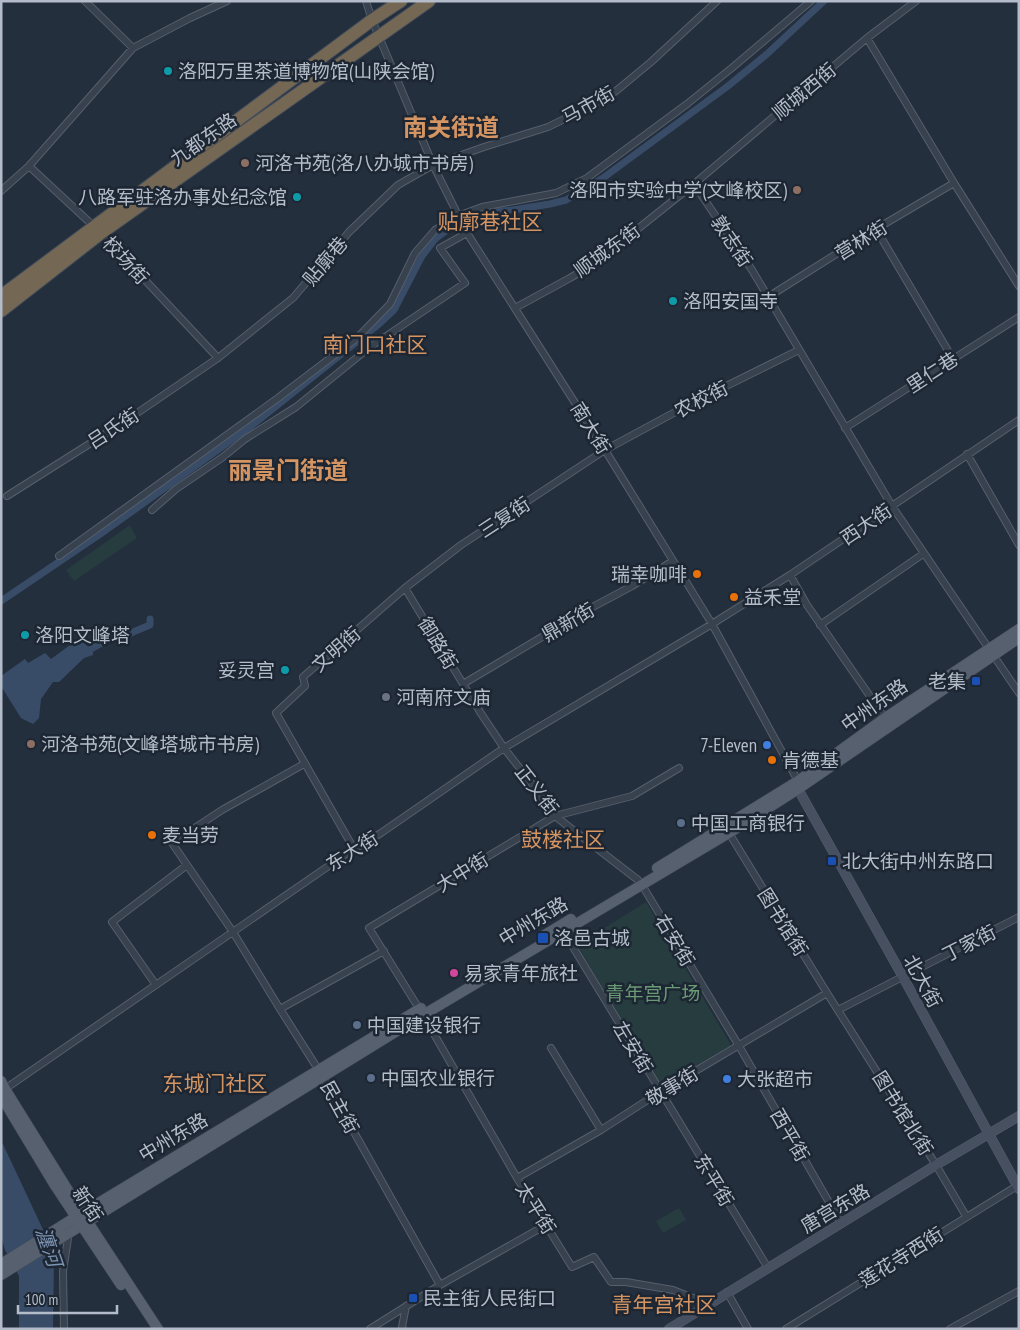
<svg xmlns="http://www.w3.org/2000/svg" width="1020" height="1330" viewBox="0 0 1020 1330" font-family="'PT Sans Narrow','Noto Sans SC',sans-serif">
<style>
.green{fill:#263c3f}
.water{fill:#394c67}
.lines{fill:none;stroke-linecap:round;stroke-linejoin:round}
.canal{stroke:#394c67;stroke-width:7}
.street-casing{stroke:#565f6c;stroke-width:8}
.secondary-casing{stroke:#565f6c;stroke-width:10}
.primary-casing{stroke:#414a57;stroke-width:11}
.highway-casing{stroke:#434c59;stroke-width:14}
.street{stroke:#38414e;stroke-width:6}
.secondary{stroke:#465061;stroke-width:9}
.primary{stroke:#56606e;stroke-width:10}
.highway{stroke:#746855;stroke-width:12}
.culture-dot{fill:#0f9aa8;stroke:#1d2633;stroke-width:2}
.education-dot{fill:#8d6e63;stroke:#1d2633;stroke-width:2}
.food-dot{fill:#e8710a;stroke:#1d2633;stroke-width:2}
.transit-dot{fill:#1a4fb4;stroke:#1d2633;stroke-width:2}
.worship-dot{fill:#6b7280;stroke:#1d2633;stroke-width:2}
.shop-dot{fill:#3f7fe0;stroke:#1d2633;stroke-width:2}
.service-dot{fill:#5c6f8a;stroke:#1d2633;stroke-width:2}
.hotel-dot{fill:#d1479c;stroke:#1d2633;stroke-width:2}
.labels{text-anchor:middle;stroke-width:5;stroke-linejoin:round;paint-order:stroke}
.poi-label{font-size:19px;fill:#b4bcc9;stroke:#1d2633;text-anchor:start}
.street-label{font-size:19px;fill:#b4bcc9;stroke:#1d2633}
.park-label{font-size:19px;fill:#6b9a76;stroke:#1d2633}
.water-label{font-size:20px;font-style:italic;fill:#7c92b1;stroke:#1d2633}
.quarter-label{font-size:21px;fill:#d59563;stroke:#1d2633}
.district-label{font-size:24px;font-weight:bold;fill:#d59563;stroke:#1d2633}
</style>
<rect width="100%" height="100%" fill="#242f3e"/>
<path class="green" d="M130,525L137,538L74,581L66,570Z
M646,902L731,1045L661,1086L577,945Z
M679,1208L686,1220L663,1233L656,1221Z"/>
<path class="water" d="M81,637L86,645L93,650V655L84,658L59,682H53L41,699L39,718L33,724L21,718L1,686V676L25,659L28,663L45,653L51,659Z
M1,1140L54,1253L53,1329H19V1276L5,1250L1,1235Z"/>
<g class="lines">
<path class="canal" d="M1,601L106,530L250,427L379,324L394,310L422,256L435,239L447,230L486,212L513,210L550,204L566,200L603,178L728,86L767,54L824,1
M91,649L109,639L123,637L133,632L150,625V619"/>
<g class="street-casing">
<path id="street" d="M85,1L133,48
M366,1L372,20L433,165L467,233L605,450L712,624L798,781
M867,38L954,183L1019,286
M29,166L101,233L218,358
M694,184L752,270L892,506L1019,693
M1,191L29,166L133,48L190,18L227,1
M876,229L953,359
M768,297L876,229L954,183
M515,308L570,278L595,263L694,184L867,38L916,1
M845,428L1019,317
M967,454L1019,545
M7,496L124,422L218,358L293,298L349,232L398,185L433,165L484,147L548,127L589,107L616,91L651,62L717,1
M152,510L176,489L223,457L245,439L296,407L370,347L465,283L440,248L467,233
M59,556L278,398L358,337L390,304L415,253L435,230L458,216L482,207L556,193L587,178L687,104L733,67L811,1
M790,575L807,605L885,718
M405,588L480,712L504,748L532,784L555,816L638,880L642,885L739,1046L841,1223
M820,625L923,554
M463,684L589,609L632,586L673,561
M304,764L222,810L172,843L233,932L280,1009L323,1077L440,1285
M679,768L632,796L555,816L369,928L423,1015L517,1178L572,1267L594,1257L611,1282H626L673,1290L708,1304
M729,833L827,993L936,1165L966,1216
M354,849L276,713L305,686L303,677L405,588L461,545L605,450L692,403L799,350
M562,929L768,1268
M156,985L112,922L187,865
M280,1009L384,951
M838,1010L1019,917
M551,1048L601,1130
M2,1091L346,854L381,833L504,748L712,624L790,575L1019,420
M517,1178L601,1130L660,1092L827,993
M727,1292L748,1329
M64,1329L63,1271L69,1232
M370,1329L440,1285L546,1225
M403,1329L402,1327L406,1306
M786,1329L1017,1186
M950,1329L1019,1291"/>
</g>
<g class="secondary-casing">
<path id="secondary" d="M798,789L903,977L1019,1189
M669,1329L936,1165L1019,1116"/>
</g>
<g class="primary-casing">
<path id="primary" d="M657,868L798,781L885,718L1019,629
M543,936L571,919
M1,1081L5,1089L82,1213L158,1329
M1,1096L54,1184L121,1285
M1,1264L82,1213L421,1008
M1,1275L423,1015L729,833L798,789L1019,638"/>
</g>
<g class="highway-casing">
<path id="highway" d="M1,296L372,20L401,1
M1,311L101,233L429,1"/>
</g>
<use href="#street" class="street"/>
<use href="#secondary" class="secondary"/>
<use href="#primary" class="primary"/>
<use href="#highway" class="highway"/>
</g>
<g class="culture-dot">
<circle cx="168" cy="71" r="5"/>
<circle cx="297" cy="197" r="5"/>
<circle cx="673" cy="301" r="5"/>
<circle cx="25" cy="635" r="5"/>
<circle cx="285" cy="670" r="5"/>
</g>
<g class="education-dot">
<circle cx="245" cy="163" r="5"/>
<circle cx="797" cy="190" r="5"/>
<circle cx="31" cy="744" r="5"/>
</g>
<g class="food-dot">
<circle cx="697" cy="574" r="5"/>
<circle cx="734" cy="597" r="5"/>
<circle cx="772" cy="760" r="5"/>
<circle cx="152" cy="835" r="5"/>
</g>
<g class="transit-dot">
<rect x="971" y="676" width="10" height="10" rx="2.5"/>
<rect x="827" y="856" width="10" height="10" rx="2.5"/>
<rect x="537" y="932" width="12" height="12" rx="2.5"/>
<rect x="408" y="1293" width="10" height="10" rx="2.5"/>
</g>
<circle class="worship-dot" cx="386" cy="697" r="5"/>
<g class="shop-dot">
<circle cx="767" cy="745" r="5"/>
<circle cx="727" cy="1079" r="5"/>
</g>
<g class="service-dot">
<circle cx="681" cy="823" r="5"/>
<circle cx="357" cy="1025" r="5"/>
<circle cx="371" cy="1078" r="5"/>
</g>
<circle class="hotel-dot" cx="454" cy="973" r="5"/>
<g class="labels">
<g class="poi-label">
<text x="178" y="78">洛阳万里茶道博物馆(山陕会馆)</text>
<text x="255" y="170">河洛书苑(洛八办城市书房)</text>
<text x="787" y="197" text-anchor="end">洛阳市实验中学(文峰校区)</text>
<text x="287" y="204" text-anchor="end">八路军驻洛办事处纪念馆</text>
<text x="683" y="308">洛阳安国寺</text>
<text x="687" y="581" text-anchor="end">瑞幸咖啡</text>
<text x="744" y="604">益禾堂</text>
<text x="35" y="642">洛阳文峰塔</text>
<text x="275" y="677" text-anchor="end">妥灵宫</text>
<text x="966" y="688" text-anchor="end">老集</text>
<text x="396" y="704">河南府文庙</text>
<text x="41" y="751">河洛书苑(文峰塔城市书房)</text>
<text x="757" y="752" text-anchor="end">7-Eleven</text>
<text x="782" y="767">肯德基</text>
<text x="691" y="830">中国工商银行</text>
<text x="162" y="842">麦当劳</text>
<text x="842" y="868">北大街中州东路口</text>
<text x="554" y="945">洛邑古城</text>
<text x="464" y="980">易家青年旅社</text>
<text x="367" y="1032">中国建设银行</text>
<text x="381" y="1085">中国农业银行</text>
<text x="737" y="1086">大张超市</text>
<text x="423" y="1305">民主街人民街口</text>
</g>
<g class="street-label">
<text transform="translate(804 91) rotate(-40)" y="7">顺城西街</text>
<text transform="translate(588 105) rotate(-29)" y="7">马市街</text>
<text transform="translate(203 139) rotate(-35)" y="7">九都东路</text>
<text transform="translate(861 240) rotate(-32)" y="7">营林街</text>
<text transform="translate(732 241) rotate(56)" y="7">敦志街</text>
<text transform="translate(607 250) rotate(-36)" y="7">顺城东街</text>
<text transform="translate(126 260) rotate(47)" y="7">校场街</text>
<text transform="translate(325 261) rotate(-50)" y="7">贴廓巷</text>
<text transform="translate(932 372) rotate(-33)" y="7">里仁巷</text>
<text transform="translate(701 399) rotate(-27)" y="7">农校街</text>
<text transform="translate(113 428) rotate(-33)" y="7">吕氏街</text>
<text transform="translate(591 428) rotate(58)" y="7">南大街</text>
<text transform="translate(504 517) rotate(-33)" y="7">三复街</text>
<text transform="translate(866 524) rotate(-34)" y="7">西大街</text>
<text transform="translate(568 622) rotate(-30)" y="7">鼎新街</text>
<text transform="translate(438 643) rotate(59)" y="7">御路街</text>
<text transform="translate(336 649) rotate(-41)" y="7">文明街</text>
<text transform="translate(874 705) rotate(-35)" y="7">中州东路</text>
<text transform="translate(537 790) rotate(52)" y="7">正义街</text>
<text transform="translate(352 851) rotate(-32)" y="7">东大街</text>
<text transform="translate(462 872) rotate(-31)" y="7">大中街</text>
<text transform="translate(533 921) rotate(-31)" y="7">中州东路</text>
<text transform="translate(783 922) rotate(58)" y="7">图书馆街</text>
<text transform="translate(675 940) rotate(59)" y="7">右安街</text>
<text transform="translate(969 943) rotate(-27)" y="7">丁家街</text>
<text transform="translate(923 981) rotate(61)" y="7">北大街</text>
<text transform="translate(633 1047) rotate(59)" y="7">左安街</text>
<text transform="translate(672 1086) rotate(-31)" y="7">敬事街</text>
<text transform="translate(340 1107) rotate(61)" y="7">民主街</text>
<text transform="translate(903 1113) rotate(58)" y="7">图书馆北街</text>
<text transform="translate(790 1135) rotate(60)" y="7">西平街</text>
<text transform="translate(173 1137) rotate(-31)" y="7">中州东路</text>
<text transform="translate(714 1180) rotate(59)" y="7">东平街</text>
<text transform="translate(88 1204) rotate(57)" y="7">新街</text>
<text transform="translate(536 1208) rotate(58)" y="7">太平街</text>
<text transform="translate(835 1208) rotate(-31)" y="7">唐宫东路</text>
<text transform="translate(901 1257) rotate(-32)" y="7">莲花寺西街</text>
</g>
<g class="park-label">
<text x="653" y="1000">青年宫广场</text>
</g>
<g class="water-label">
<text transform="translate(49 1247) rotate(71)" y="7">瀍河</text>
</g>
<g class="quarter-label">
<text x="490" y="229">贴廓巷社区</text>
<text x="375" y="352">南门口社区</text>
<text x="563" y="847">鼓楼社区</text>
<text x="215" y="1091">东城门社区</text>
<text x="664" y="1312">青年宫社区</text>
</g>
<g class="district-label">
<text x="451" y="136">南关街道</text>
<text x="288" y="479">丽景门街道</text>
</g>
</g>
<rect width="1020" height="1330" fill="none" stroke="#b4bcc9" stroke-width="5"/>
<path d="M18 1305v8h99v-8" fill="none" stroke="#b4bcc9" stroke-width="2.5"/>
<text x="25" y="1305" font-size="15" fill="#b4bcc9" stroke="#1d2633" stroke-width="4" paint-order="stroke">100 m</text>
</svg>
